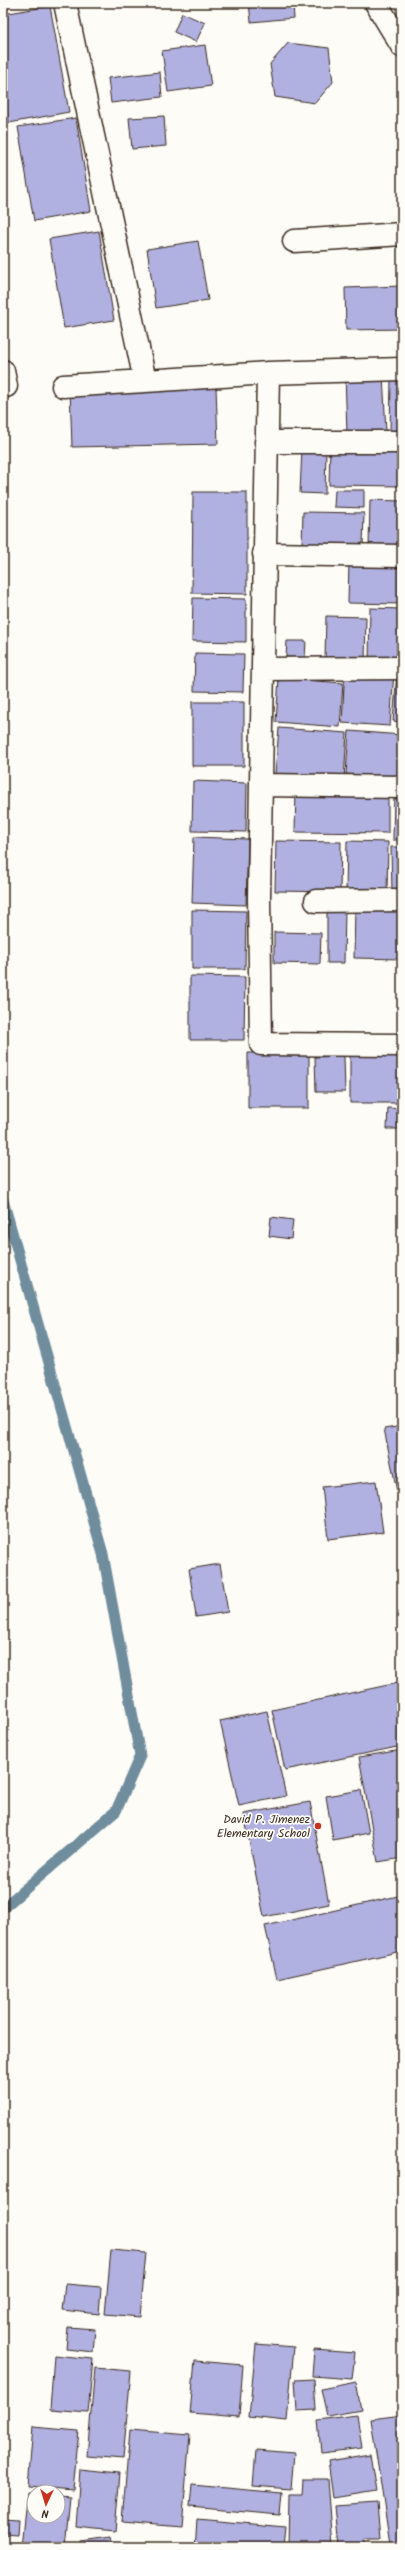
<svg xmlns="http://www.w3.org/2000/svg" width="405" height="2550" viewBox="0 0 405 2550" font-family="Kalam,sans-serif">
<style>
.lines{fill:none;stroke-linecap:round;stroke-linejoin:round}
.stream{stroke:#6f8d9d;stroke-width:11}
.building{fill:#b0b0e1;stroke:#3b2a1e}
.minor-casing{stroke:#3b2a1e;stroke-width:25}
.minor{stroke:#fdfcf7;stroke-width:22}
.poi-dot{fill:#c8321e;stroke:#fdfcf7;stroke-width:1.5}
.labels{text-anchor:middle;stroke-width:3.5;stroke-linejoin:round;paint-order:stroke}
.poi-label{font-size:12px;fill:#3b2a1e;stroke:#fdfcf7;text-anchor:end}
</style>
<rect width="100%" height="100%" fill="#fdfcf7"/>
<filter id="ink" filterUnits="userSpaceOnUse"><feTurbulence type="fractalNoise" baseFrequency=".025" numOctaves="2"/><feDisplacementMap in="SourceGraphic" scale="8" xChannelSelector="R" yChannelSelector="G"/><feConvolveMatrix kernelMatrix="1 2 1 2 8 2 1 2 1" color-interpolation-filters="sRGB"/></filter>
<g filter="url(#ink)">
<g class="lines">
<path class="stream" d="M3,1200L103,1554L140,1756L116,1811L3,1908"/>
</g>
<path class="building" d="M249,3H293L294,18L251,22Z
M50,6L69,112L9,123L3,90V14Z
M182,13L205,23L196,42L174,32Z
M288,43L329,48L333,82L315,103L275,97L270,64Z
M205,45L211,86L168,92L162,51Z
M160,72L162,97L111,103L108,78Z
M164,116L166,146L132,149L129,118Z
M76,118L91,211L34,221L18,127Z
M99,231L114,320L64,328L49,239Z
M198,241L208,300L156,308L147,249Z
M402,286V329L346,330L345,288Z
M383,374L386,432L347,433L345,375Z
M391,380H402V434L390,433Z
M216,387L218,444L72,447L70,389Z
M330,447L402,448V486L329,485Z
M302,448L326,449L325,494L300,493Z
M335,490H364V508L334,507Z
M193,492H247V594L192,593Z
M370,500L402,501V548L369,547Z
M303,512L364,513L363,545L302,544Z
M349,561L402,563V604L348,603Z
M193,598L246,599V642L192,641Z
M370,608L402,609V661L369,660Z
M326,616L366,617L365,661L325,660Z
M287,641H306L305,658L286,657Z
M195,653L244,654L243,692L194,691Z
M345,668L394,672L390,726L342,723Z
M397,673H402V722L393,721Z
M279,678L343,683L340,727L276,722Z
M192,702H244V766H192Z
M279,728L347,733L344,779L275,774Z
M349,731L402,735V778L346,774Z
M193,781L247,783L246,832L192,831Z
M296,789L388,791V833L295,832Z
M394,792H402V840H393Z
M194,837L248,839L246,905L192,903Z
M276,841L341,842L340,892L275,891Z
M347,841L388,842L387,893L346,892Z
M391,847H402V893H392Z
M355,906L402,908V959L354,958Z
M327,908H345L344,963H327Z
M192,910L246,911L245,969H192Z
M274,932L321,933L320,964L274,963Z
M190,976L245,977L244,1040H190Z
M248,1053H309V1108H248Z
M402,1053V1103H350V1054Z
M344,1056L345,1092H316L315,1057Z
M388,1108L402,1109V1129H387Z
M271,1217L293,1220L291,1239L269,1236Z
M402,1426V1515L384,1429Z
M376,1481L383,1532L328,1539L322,1487Z
M220,1564L228,1612L196,1617L189,1569Z
M402,1682V1746L285,1770L272,1710Z
M267,1711L286,1796L239,1806L220,1721Z
M402,1750V1858L378,1862L359,1757Z
M361,1790L369,1833L333,1840L326,1796Z
M310,1802L329,1904L264,1917L244,1814Z
M398,1896L402,1911V1951L277,1979L265,1926Z
M111,2250L146,2253L140,2317L105,2314Z
M65,2284L101,2287L99,2314L62,2310Z
M68,2327L95,2329L93,2352L66,2349Z
M256,2344L294,2347L287,2421L249,2417Z
M314,2350L355,2353L352,2379L312,2376Z
M54,2355L93,2359L88,2413L50,2410Z
M195,2361L243,2365L239,2417L190,2413Z
M95,2368L131,2371L123,2459L87,2456Z
M314,2379L316,2410L297,2411L295,2380Z
M356,2382L361,2410L327,2416L321,2389Z
M357,2415L362,2448L321,2453L318,2420Z
M402,2415V2543L390,2545L371,2419Z
M33,2427L79,2431L73,2490L28,2486Z
M130,2430L190,2435L182,2526L122,2521Z
M256,2450L294,2453L291,2489L253,2486Z
M370,2454L376,2491L333,2498L328,2461Z
M80,2469L120,2473L115,2531L76,2527Z
M303,2479H328L333,2547H288L289,2495H302Z
M192,2485L282,2493L280,2515L190,2507Z
M27,2492H34V2516H58V2495L70,2496L65,2547H21Z
M377,2503L380,2539H364L365,2547H339L335,2506Z
M197,2519L285,2527L283,2547H195Z
M3,2520L18,2521L17,2535L3,2534Z
M111,2537L113,2547H82V2541Z"/>
<g class="lines">
<g class="minor-casing">
<path id="minor" d="M65,3L145,381L268,373L402,369
M376,3L402,46
M294,241L402,234
M3,371L6,386H3
M268,373L259,898L261,1044L402,1045
M63,386L145,381
M266,442H402
M264,554L402,556
M263,669L402,668
M261,785L402,787
M316,901L402,900"/>
</g>
<use href="#minor" class="minor"/>
</g>
</g>
<circle class="poi-dot" cx="318" cy="1826" r="4"/>
<g class="labels">
<g class="poi-label">
<text x="310" y="1823">David P. Jimenez<tspan x="310" dy="14">Elementary School</tspan></text>
</g>
</g>
<rect width="405" height="2550" fill="none" stroke="#fdfcf7" stroke-width="16"/>
<rect x="8" y="8" width="389" height="2534" fill="none" stroke="#3b2a1e" stroke-width="1.5" filter="url(#ink)"/>
<g transform="translate(46 2504) rotate(184)"><circle r="19" fill="#fdfcf7" stroke="#afa8a0"/>
<path d="M0-3L7 15L0 10L-7 15Z" fill="#c8321e"/>
<text y="-6" font-size="11" font-weight="bold" text-anchor="middle" fill="#3b2a1e">N</text>
</g>
</svg>
